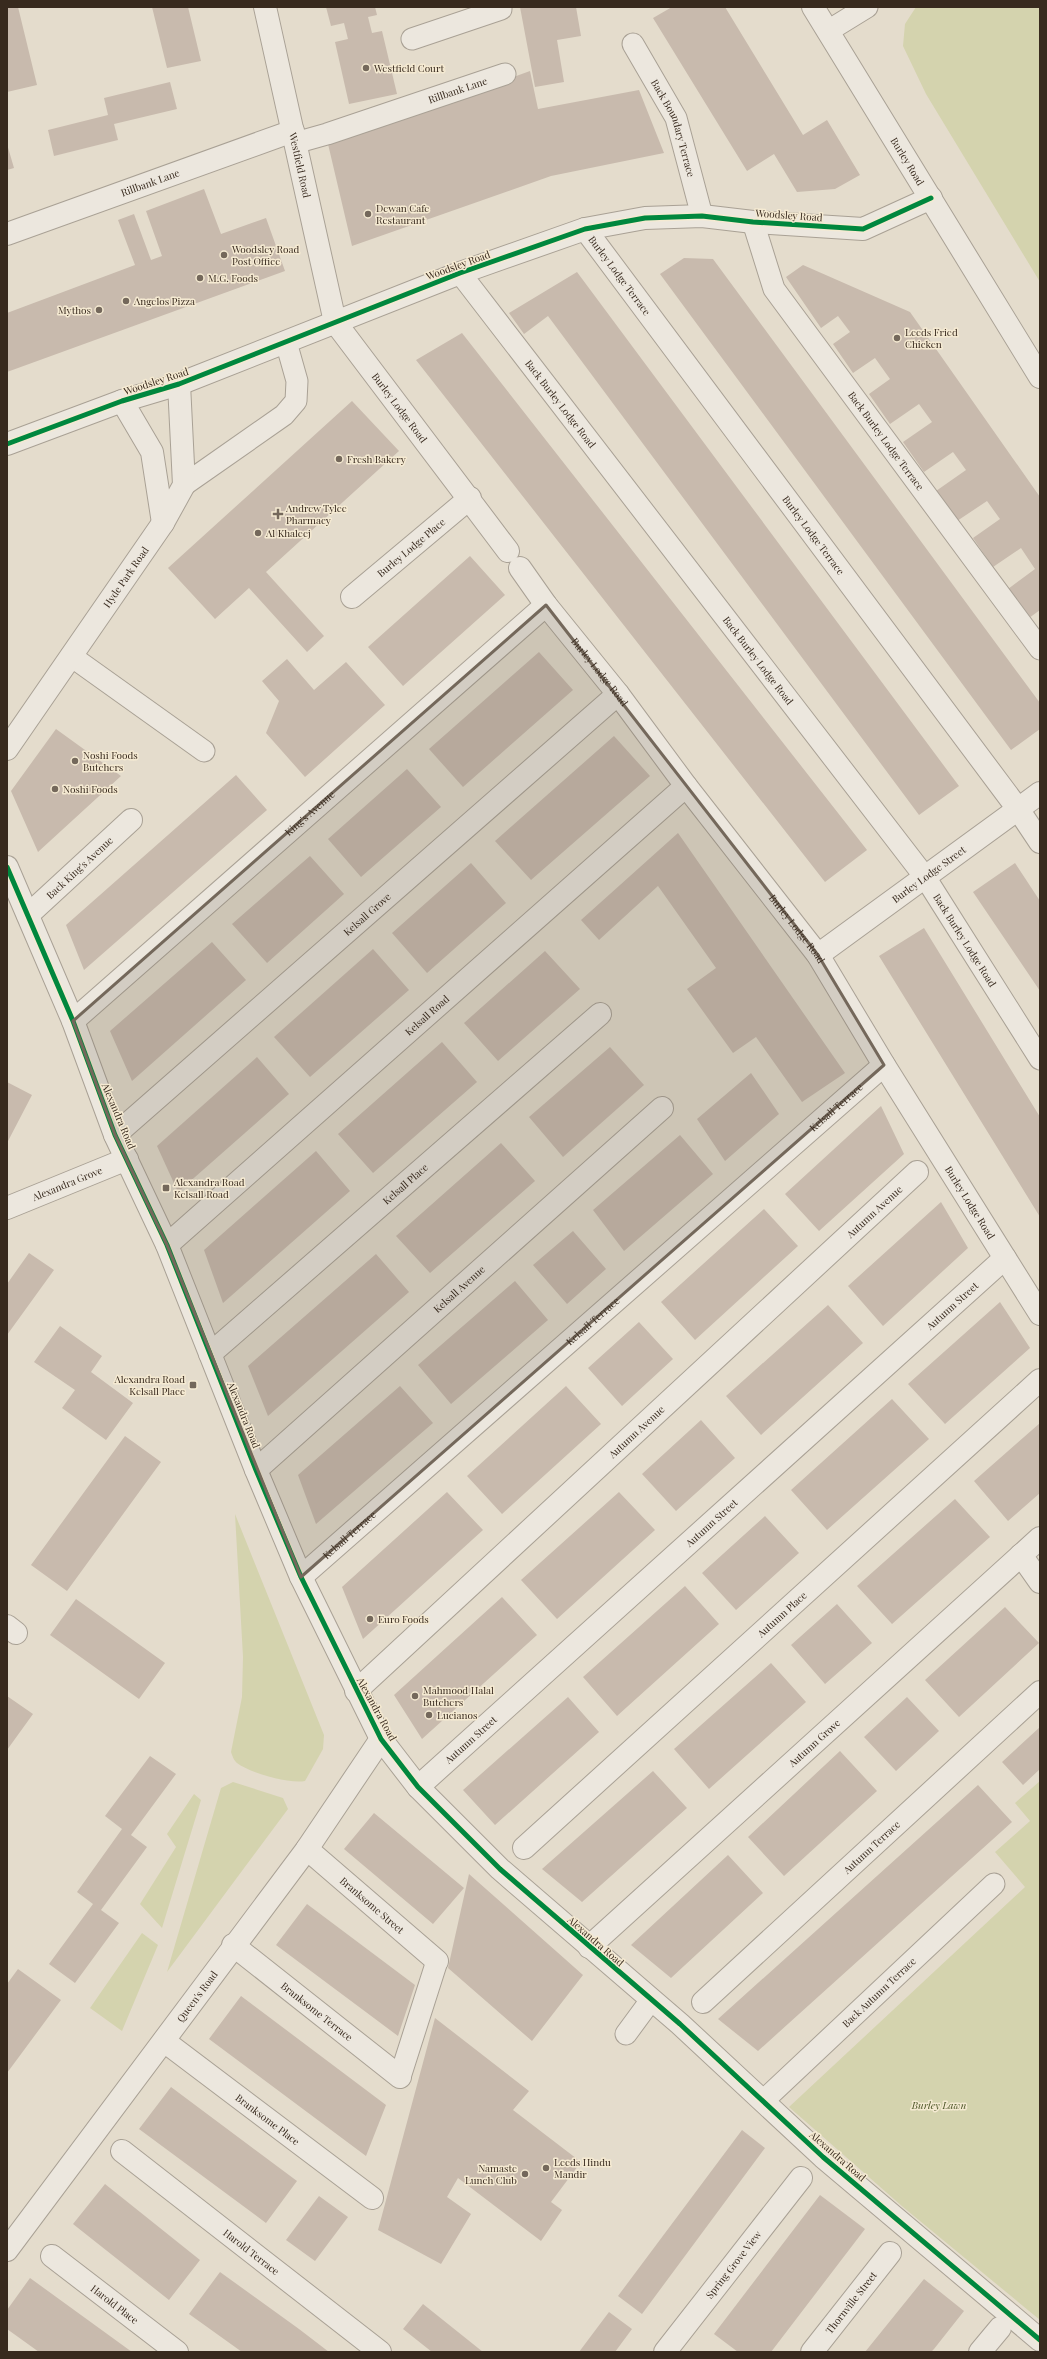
<svg xmlns="http://www.w3.org/2000/svg" width="1047" height="2359" viewBox="0 0 1047 2359" font-family="'Playfair Display',serif">
<style>
.green{fill:#d4d3ae}
.building{fill:#c8baad}
.lines{fill:none;stroke-linecap:round;stroke-linejoin:round}
.service-casing{stroke:#a9a195;stroke-width:23}
.minor-casing{stroke:#a9a195;stroke-width:24}
.tertiary-casing{stroke:#a9a195;stroke-width:24}
.service{stroke:#ece7de;stroke-width:21}
.minor{stroke:#ece7de;stroke-width:22}
.tertiary{stroke:#ece7de;stroke-width:22}
.cycleway-casing{stroke:#f5ead2;stroke-width:8}
.cycleway{stroke:#00873e;stroke-width:5}
.marked{fill:#74685b;fill-opacity:0.2;stroke:#74685b;stroke-width:3;stroke-linejoin:round}
.poi-dot{fill:#74685b;stroke:#f5ead2;stroke-width:1.5}
.labels{text-anchor:middle;stroke-width:3;stroke-linejoin:round;paint-order:stroke}
.poi-label{font-size:10px;fill:#382a1e;stroke:#f5ead2;text-anchor:start}
.street-label{font-size:10px;fill:#382a1e;stroke:#f5ead2}
.park-label{font-size:10px;font-style:italic;fill:#4a5424;stroke:#f5ead2}
</style>
<rect width="100%" height="100%" fill="#e4dccc"/>
<path class="green" d="M916,7H1040V282L926,94L903,46L905,24Z
M235,1514L324,1735L323,1749L305,1781C289,1784 250,1773 237,1763C234,1761 232,1755 231,1752L242,1697L243,1657Z
M1040,1781V2320L903,2207L789,2107L1025,1887L995,1852L1030,1821L1015,1803Z
M233,1782L283,1798L288,1809L167,1972L221,1788Z
M194,1794L201,1800L162,1928L140,1904L176,1847L167,1834Z
M142,1933L158,1945L122,2031L90,2008Z"/>
<path class="building" d="M7,7H18L37,85L7,92Z
M152,7H188L201,61L167,68Z
M326,7H375L377,15L368,17L372,33L382,31L397,94L349,104L335,42L348,39L344,23L331,26Z
M520,7H576L581,36L557,40L564,82L535,87Z
M672,7H725L803,135L827,120L860,175L835,189L797,192L774,154L747,171L653,18Z
M530,71L538,109L639,90L664,153L551,176L352,246L328,144Z
M170,82L177,109L114,124L118,140L54,156L48,130L108,115L104,98Z
M7,144L14,168L7,170Z
M204,189L221,234L266,218L285,271L7,372V313L135,265L118,220L134,214L151,260L162,256L146,211Z
M684,258L713,259L1040,703V729L1011,750L660,274Z
M803,265L910,312L1040,497V610L1029,618L1008,589L1035,569L1021,548L993,567L973,538L1000,519L987,501L957,521L936,491L966,470L953,452L924,472L903,442L932,422L919,404L890,424L869,394L890,379L875,358L853,373L833,344L850,332L838,316L821,328L786,277Z
M577,272L959,786L919,815L548,316L524,334L509,313Z
M462,333L867,850L825,882L416,360Z
M352,401L399,451L266,572L324,636L307,652L249,588L215,619L168,568Z
M470,556L505,595L403,686L368,647Z
M539,652L573,690L463,787L429,749Z
M287,659L314,690L346,662L385,705L305,777L266,733L279,701L262,681Z
M56,729L121,776L38,852L11,791Z
M614,736L650,776L531,880L495,841Z
M407,769L441,807L361,877L328,839Z
M236,775L267,810L84,970L66,925Z
M678,833L845,1073L802,1102L756,1037L733,1053L687,989L716,968L658,886L599,940L581,920Z
M310,856L344,894L267,963L232,924Z
M471,863L506,903L427,973L392,933Z
M1015,863L1040,901V991L973,892Z
M924,928L1040,1117V1217L879,956Z
M212,942L246,980L132,1081L110,1031Z
M373,949L409,990L310,1077L274,1037Z
M545,951L580,989L498,1061L464,1023Z
M442,1042L477,1082L373,1173L338,1134Z
M610,1047L644,1085L563,1157L529,1117Z
M257,1057L289,1094L178,1192L157,1146Z
M751,1073L779,1114L725,1161L697,1119Z
M7,1082L32,1095L7,1143Z
M881,1106L904,1154L819,1231L785,1194Z
M680,1135L713,1174L624,1251L593,1210Z
M501,1143L535,1181L430,1273L396,1236Z
M316,1151L350,1191L223,1303L204,1250Z
M941,1202L968,1248L883,1326L848,1286Z
M764,1209L798,1246L695,1340L661,1302Z
M573,1231L606,1269L567,1304L533,1265Z
M29,1253L54,1270L7,1335V1284Z
M376,1254L409,1292L268,1416L248,1366Z
M515,1281L548,1320L451,1404L418,1365Z
M1000,1302L1030,1348L945,1424L908,1384Z
M828,1305L863,1343L761,1435L726,1396Z
M639,1322L673,1359L622,1406L588,1368Z
M60,1326L102,1356L91,1372L133,1403L106,1440L62,1408L75,1390L34,1362Z
M400,1386L433,1423L316,1524L298,1475Z
M566,1386L601,1424L502,1514L467,1476Z
M892,1399L929,1439L827,1530L791,1490Z
M701,1420L735,1458L676,1511L642,1474Z
M1040,1423V1493L1008,1521L974,1481Z
M125,1436L161,1462L67,1591L31,1565Z
M447,1492L483,1530L363,1639L342,1587Z
M619,1492L655,1530L557,1619L521,1580Z
M955,1499L990,1537L892,1624L857,1586Z
M765,1516L799,1553L736,1610L702,1573Z
M685,1586L719,1624L617,1716L583,1677Z
M502,1597L537,1635L422,1739L394,1695Z
M76,1599L165,1663L139,1699L50,1635Z
M837,1604L872,1643L825,1684L791,1645Z
M1005,1607L1039,1643L959,1717L925,1680Z
M771,1663L806,1702L709,1789L674,1749Z
M7,1696L33,1714L7,1750Z
M568,1697L599,1732L495,1825L463,1790Z
M907,1697L939,1731L896,1771L864,1737Z
M1040,1727V1769L1023,1785L1002,1762Z
M840,1751L877,1791L784,1876L748,1837Z
M150,1756L176,1774L131,1835L147,1847L101,1910L119,1923L75,1983L49,1964L93,1904L77,1892L122,1829L105,1816Z
M653,1771L687,1808L582,1902L542,1869Z
M978,1785L1012,1822L758,2051L718,2019Z
M374,1813L464,1888L433,1924L344,1849Z
M728,1855L763,1893L671,1978L631,1945Z
M469,1874L583,1975L532,2041L448,1968Z
M307,1904L415,1985L398,2036L276,1945Z
M18,1969L61,2000L7,2073V1984Z
M241,1996L386,2105L366,2156L209,2039Z
M435,2018L529,2091L513,2110L581,2162L551,2202L562,2210L541,2241L458,2178L447,2197L471,2214L441,2264L378,2230Z
M171,2087L297,2181L266,2223L139,2129Z
M742,2130L765,2148L642,2314L618,2296Z
M105,2184L200,2260L169,2300L73,2224Z
M820,2195L865,2229L771,2352H738L714,2334Z
M319,2196L348,2217L315,2261L286,2240Z
M220,2272L299,2329L329,2352H242L189,2314Z
M30,2278L132,2352H39L7,2329V2310Z
M924,2279L964,2311L934,2349L931,2352H865Z
M423,2304L483,2352H432L403,2329Z
M609,2312L632,2329L615,2352H579Z"/>
<g class="lines">
<g class="service-casing">
<g id="service">
<path d="M828,31L867,7"/>
<path d="M412,39L501,9V7"/>
<path id="s1" d="M633,44L676,118L702,216"/>
<path id="s2" d="M295,143L327,134L505,74"/>
<path id="s3" d="M753,222L774,289L1040,649"/>
<path id="s4" d="M460,273L925,877L1040,1059"/>
<path d="M184,485L284,415L296,401L297,381L286,342"/>
<path d="M71,656L204,751"/>
<path d="M626,2034L651,2000"/>
<path d="M400,2077L437,1961"/>
<path id="s5" d="M763,2101L994,1884"/>
</g>
</g>
<g class="minor-casing">
<g id="minor">
<path id="s6" d="M265,7L335,322L508,551"/>
<path id="s7" d="M585,229L1018,809L1040,842"/>
<path id="s8" d="M7,234L293,131"/>
<path d="M122,401L152,452L163,523"/>
<path id="s9" d="M520,568L546,605L618,694L686,786L818,955L884,1065L1040,1314"/>
<path id="s10" d="M352,597L470,498"/>
<path id="s11" d="M7,749L163,523L184,485L179,384"/>
<path d="M7,867L73,1021L115,1135L167,1245L256,1470L301,1577L381,1739L418,1787L500,1869L680,2024L823,2157L1040,2340"/>
<path id="s12" d="M28,915L131,820"/>
<path id="s13" d="M818,955L1040,793"/>
<path id="s14" d="M73,1021L546,605"/>
<path id="s15" d="M115,1135L618,694"/>
<path id="s16" d="M7,1208L127,1159"/>
<path id="s17" d="M167,1245L686,786"/>
<path id="s18" d="M210,1354L600,1014"/>
<path id="s19" d="M256,1470L662,1108"/>
<path d="M1021,1555L1040,1582"/>
<path id="s20" d="M301,1577L884,1065"/>
<path d="M7,1626L16,1633"/>
<path id="s21" d="M356,1691L917,1172"/>
<path id="s22" d="M418,1787L1005,1258"/>
<path id="s23" d="M524,1848L1040,1380"/>
<path id="s24" d="M307,1849L437,1961"/>
<path id="s25" d="M233,1945L400,2077"/>
<path id="s26" d="M589,1947L1040,1538"/>
<path id="s27" d="M703,2002L1040,1692"/>
<path id="s28" d="M164,2041L372,2198"/>
<path id="s29" d="M122,2151L380,2352"/>
<path id="s30" d="M7,2250L307,1849L381,1739"/>
<path id="s31" d="M52,2256L177,2352"/>
<path id="s32" d="M665,2352L801,2178"/>
<path id="s33" d="M812,2352L890,2253"/>
<path d="M980,2352L1000,2328"/>
</g>
</g>
<g class="tertiary-casing">
<g id="tertiary">
<path id="s34" d="M813,7L1040,377"/>
<path d="M7,444L122,401L179,384L460,273L585,229L645,218L702,216L753,222L863,229L931,198"/>
</g>
</g>
<use href="#service" class="service"/>
<use href="#minor" class="minor"/>
<use href="#tertiary" class="tertiary"/>
<g class="cycleway-casing">
<path id="cycleway" d="M7,444L122,401L179,384L460,273L585,229L645,218L702,216L753,222L863,229L931,198
M7,867L73,1021L115,1135L167,1245L256,1470L301,1577L381,1739L418,1787L500,1869L680,2024L823,2157L1040,2340"/>
</g>
<use href="#cycleway" class="cycleway"/>
</g>
<path class="marked" d="M546,605L818,955L884,1065L301,1577L167,1245L115,1135L73,1021Z"/>
<g class="poi-dot">
<circle cx="366" cy="68" r="4"/>
<circle cx="368" cy="214" r="4"/>
<circle cx="224" cy="255" r="4"/>
<circle cx="200" cy="278" r="4"/>
<circle cx="126" cy="301" r="4"/>
<circle cx="99" cy="310" r="4"/>
<circle cx="897" cy="338" r="4"/>
<circle cx="339" cy="459" r="4"/>
<path d="M276 508h4v4h4v4h-4v4h-4v-4h-4v-4h4z"/>
<circle cx="258" cy="533" r="4"/>
<circle cx="75" cy="761" r="4"/>
<circle cx="55" cy="789" r="4"/>
<rect x="162" y="1184" width="8" height="8" rx="2"/>
<rect x="189" y="1381" width="8" height="8" rx="2"/>
<circle cx="370" cy="1619" r="4"/>
<circle cx="415" cy="1696" r="4"/>
<circle cx="429" cy="1715" r="4"/>
<circle cx="546" cy="2168" r="4"/>
<circle cx="525" cy="2174" r="4"/>
</g>
<g class="labels">
<g class="poi-label">
<text x="374" y="72">Westfield Court</text>
<text x="376" y="212">Dewan Cafe<tspan x="376" dy="12">Restaurant</tspan></text>
<text x="232" y="253">Woodsley Road<tspan x="232" dy="12">Post Office</tspan></text>
<text x="208" y="282">M.G. Foods</text>
<text x="134" y="305">Angelos Pizza</text>
<text x="91" y="314" text-anchor="end">Mythos</text>
<text x="905" y="336">Leeds Fried<tspan x="905" dy="12">Chicken</tspan></text>
<text x="347" y="463">Fresh Bakery</text>
<text x="286" y="512">Andrew Tylee<tspan x="286" dy="12">Pharmacy</tspan></text>
<text x="266" y="537">Al Khaleej</text>
<text x="83" y="759">Noshi Foods<tspan x="83" dy="12">Butchers</tspan></text>
<text x="63" y="793">Noshi Foods</text>
<text x="174" y="1186">Alexandra Road<tspan x="174" dy="12">Kelsall Road</tspan></text>
<text x="185" y="1383" text-anchor="end">Alexandra Road<tspan x="185" dy="12">Kelsall Place</tspan></text>
<text x="378" y="1623">Euro Foods</text>
<text x="423" y="1694">Mahmood Halal<tspan x="423" dy="12">Butchers</tspan></text>
<text x="437" y="1719">Lucianos</text>
<text x="554" y="2166">Leeds Hindu<tspan x="554" dy="12">Mandir</tspan></text>
<text x="517" y="2172" text-anchor="end">Namaste<tspan x="517" dy="12">Lunch Club</tspan></text>
</g>
<g class="street-label">
<text dy="4" stroke="none"><textPath href="#s2" startOffset="171">Rillbank Lane</textPath></text>
<text dy="4" stroke="none"><textPath href="#s1" startOffset="94">Back Boundary Terrace</textPath></text>
<text dy="4" stroke="none"><textPath href="#s34" startOffset="181">Burley Road</textPath></text>
<text dy="4" stroke="none"><textPath href="#s6" startOffset="162">Westfield Road</textPath></text>
<text dy="4" stroke="none"><textPath href="#s8" startOffset="152">Rillbank Lane</textPath></text>
<text transform="translate(789 215) rotate(4)" y="4">Woodsley Road</text>
<text transform="translate(458 265) rotate(-20)" y="4">Woodsley Road</text>
<text dy="4" stroke="none"><textPath href="#s7" startOffset="58">Burley Lodge Terrace</textPath></text>
<text transform="translate(156 381) rotate(-18)" y="4">Woodsley Road</text>
<text dy="4" stroke="none"><textPath href="#s4" startOffset="165">Back Burley Lodge Road</textPath></text>
<text dy="4" stroke="none"><textPath href="#s6" startOffset="430">Burley Lodge Road</textPath></text>
<text dy="4" stroke="none"><textPath href="#s3" startOffset="259">Back Burley Lodge Terrace</textPath></text>
<text dy="4" stroke="none"><textPath href="#s7" startOffset="382">Burley Lodge Terrace</textPath></text>
<text dy="4" stroke="none"><textPath href="#s10" startOffset="77">Burley Lodge Place</textPath></text>
<text dy="4" stroke="none"><textPath href="#s11" startOffset="209">Hyde Park Road</textPath></text>
<text dy="4" stroke="none"><textPath href="#s4" startOffset="489">Back Burley Lodge Road</textPath></text>
<text dy="4" stroke="none"><textPath href="#s9" startOffset="131">Burley Lodge Road</textPath></text>
<text dy="4" stroke="none"><textPath href="#s14" startOffset="315">King's Avenue</textPath></text>
<text dy="4" stroke="none"><textPath href="#s12" startOffset="70">Back King's Avenue</textPath></text>
<text dy="4" stroke="none"><textPath href="#s13" startOffset="137">Burley Lodge Street</textPath></text>
<text dy="4" stroke="none"><textPath href="#s15" startOffset="335">Kelsall Grove</textPath></text>
<text dy="4" stroke="none"><textPath href="#s9" startOffset="455">Burley Lodge Road</textPath></text>
<text dy="4" stroke="none"><textPath href="#s4" startOffset="837">Back Burley Lodge Road</textPath></text>
<text dy="4" stroke="none"><textPath href="#s17" startOffset="347">Kelsall Road</textPath></text>
<text dy="4" stroke="none"><textPath href="#s20" startOffset="712">Kelsall Terrace</textPath></text>
<text transform="translate(119 1116) rotate(67)" y="4">Alexandra Road</text>
<text dy="4" stroke="none"><textPath href="#s16" startOffset="65">Alexandra Grove</textPath></text>
<text dy="4" stroke="none"><textPath href="#s18" startOffset="259">Kelsall Place</textPath></text>
<text dy="4" stroke="none"><textPath href="#s9" startOffset="779">Burley Lodge Road</textPath></text>
<text dy="4" stroke="none"><textPath href="#s21" startOffset="706">Autumn Avenue</textPath></text>
<text dy="4" stroke="none"><textPath href="#s19" startOffset="272">Kelsall Avenue</textPath></text>
<text dy="4" stroke="none"><textPath href="#s22" startOffset="719">Autumn Street</textPath></text>
<text dy="4" stroke="none"><textPath href="#s20" startOffset="388">Kelsall Terrace</textPath></text>
<text transform="translate(244 1415) rotate(68)" y="4">Alexandra Road</text>
<text dy="4" stroke="none"><textPath href="#s21" startOffset="382">Autumn Avenue</textPath></text>
<text dy="4" stroke="none"><textPath href="#s22" startOffset="395">Autumn Street</textPath></text>
<text dy="4" stroke="none"><textPath href="#s20" startOffset="64">Kelsall Terrace</textPath></text>
<text dy="4" stroke="none"><textPath href="#s23" startOffset="348">Autumn Place</textPath></text>
<text transform="translate(377 1709) rotate(61)" y="4">Alexandra Road</text>
<text dy="4" stroke="none"><textPath href="#s22" startOffset="71">Autumn Street</textPath></text>
<text dy="4" stroke="none"><textPath href="#s26" startOffset="304">Autumn Grove</textPath></text>
<text dy="4" stroke="none"><textPath href="#s27" startOffset="229">Autumn Terrace</textPath></text>
<text dy="4" stroke="none"><textPath href="#s24" startOffset="86">Branksome Street</textPath></text>
<text transform="translate(596 1941) rotate(41)" y="4">Alexandra Road</text>
<text dy="4" stroke="none"><textPath href="#s5" startOffset="159">Back Autumn Terrace</textPath></text>
<text dy="4" stroke="none"><textPath href="#s30" startOffset="317">Queen's Road</textPath></text>
<text dy="4" stroke="none"><textPath href="#s25" startOffset="107">Branksome Terrace</textPath></text>
<text dy="4" stroke="none"><textPath href="#s28" startOffset="130">Branksome Place</textPath></text>
<text transform="translate(838 2156) rotate(41)" y="4">Alexandra Road</text>
<text dy="4" stroke="none"><textPath href="#s29" startOffset="164">Harold Terrace</textPath></text>
<text dy="4" stroke="none"><textPath href="#s32" startOffset="111">Spring Grove View</textPath></text>
<text dy="4" stroke="none"><textPath href="#s33" startOffset="63">Thornville Street</textPath></text>
<text dy="4" stroke="none"><textPath href="#s31" startOffset="79">Harold Place</textPath></text>
</g>
<g class="park-label">
<text x="939" y="2109">Burley Lawn</text>
</g>
</g>
<rect width="1047" height="2359" fill="none" stroke="#382a1e" stroke-width="16"/>
</svg>
